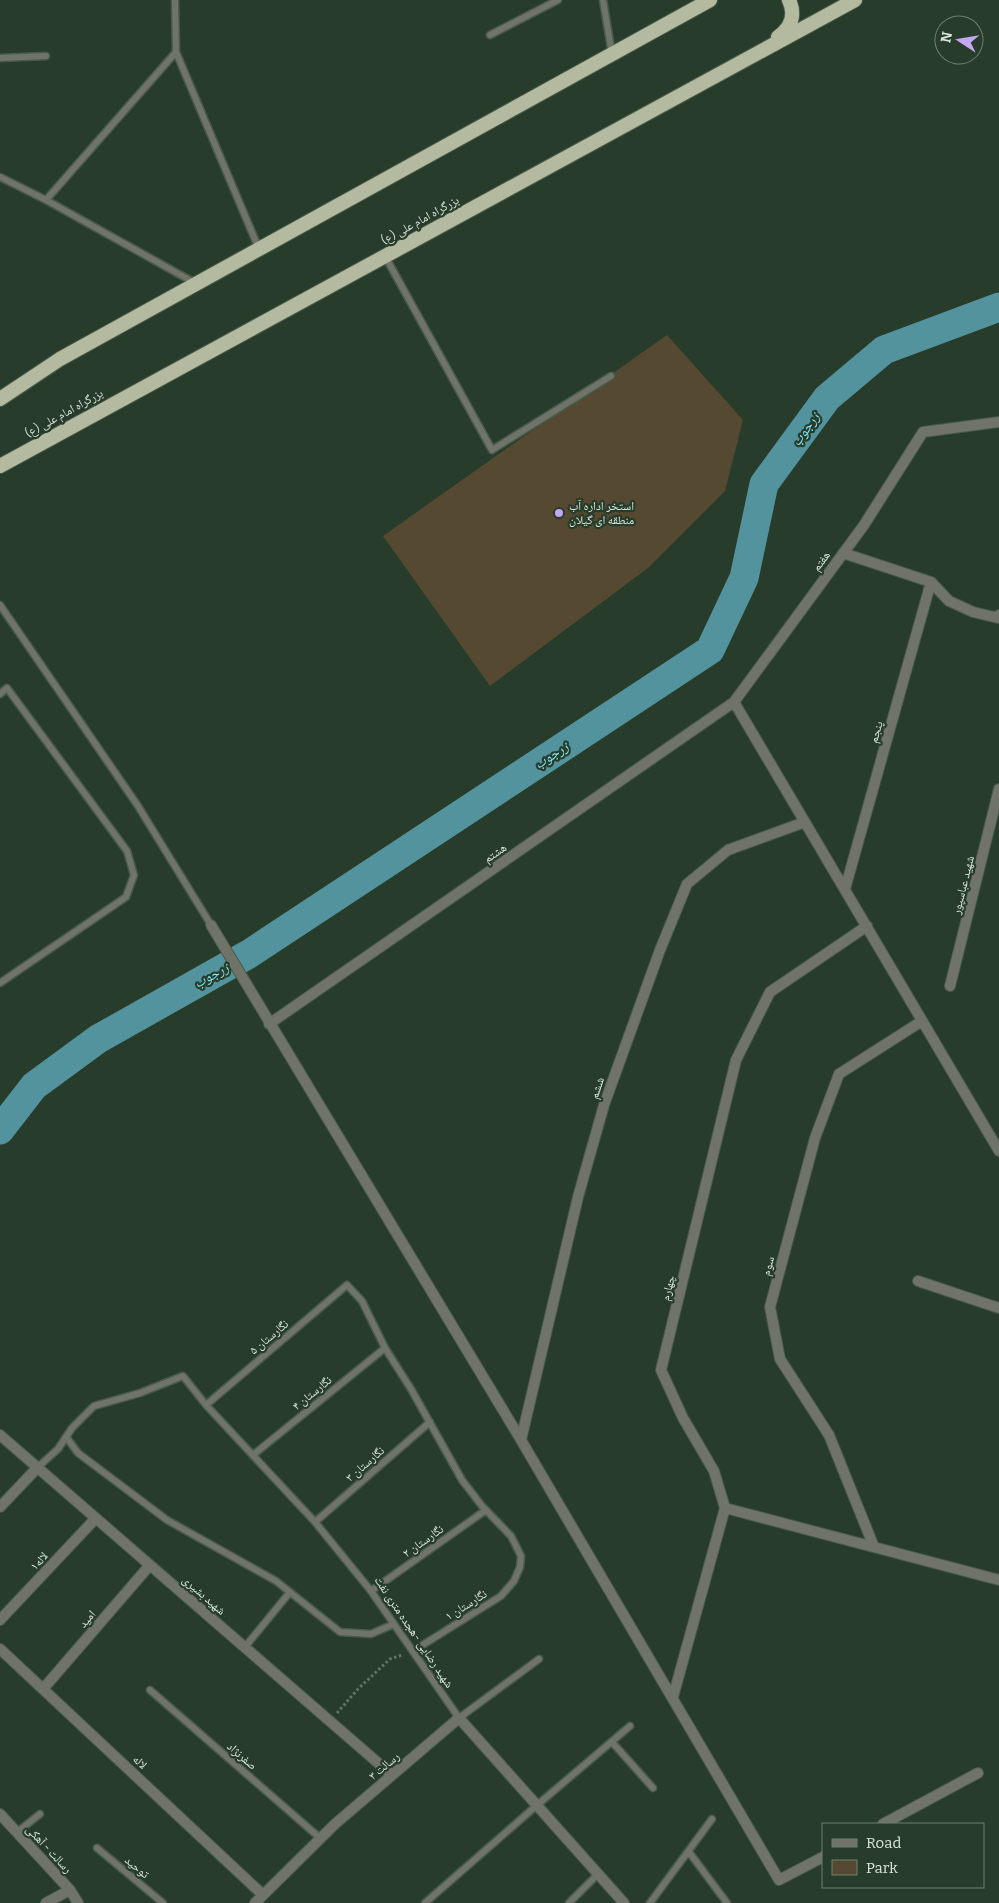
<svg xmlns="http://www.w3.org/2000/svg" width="999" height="1903" viewBox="0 0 999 1903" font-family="Bitter,'Noto Naskh Arabic',serif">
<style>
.green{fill:#554a31}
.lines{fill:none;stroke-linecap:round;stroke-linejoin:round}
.river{stroke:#53939e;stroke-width:29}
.service-casing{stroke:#475b4a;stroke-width:9}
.minor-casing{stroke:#475b4a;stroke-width:12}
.trunk-casing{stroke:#475b4a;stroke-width:16}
.path{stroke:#627464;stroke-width:3;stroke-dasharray:2.5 2.5;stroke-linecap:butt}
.service{stroke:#707367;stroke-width:6}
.minor{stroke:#707367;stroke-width:10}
.trunk{stroke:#b4ba9f;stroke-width:14}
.poi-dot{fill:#c4a7f1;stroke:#273c2a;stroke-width:2}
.labels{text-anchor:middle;stroke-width:4.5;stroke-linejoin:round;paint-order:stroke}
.street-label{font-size:12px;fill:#d9e6db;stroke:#273c2a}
.poi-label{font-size:12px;fill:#d9e6db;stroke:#273c2a;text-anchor:start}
.water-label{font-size:14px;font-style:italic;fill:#84e9fb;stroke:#273c2a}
</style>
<rect width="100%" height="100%" fill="#273c2a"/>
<path class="green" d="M667,335L743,420L725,491L648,568L490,686L383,536Z"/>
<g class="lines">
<path class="river" d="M0,1130L34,1086L98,1039L249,954L710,650L744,578L764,484L827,398L884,350L999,307"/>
<g class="service-casing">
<path id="service" d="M603,0L612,54
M175,1L176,52L259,249
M490,35L558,0
M0,58L46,56
M0,177L46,200L195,283
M46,200L176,52
M385,256L492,450L611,376
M0,605L138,806L211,925
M0,694L7,688L127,851L134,875L126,897L0,983
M206,1405L347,1285L362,1301L385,1348L411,1389L462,1480L482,1506L511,1536L521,1556L520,1567L514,1581L501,1596L413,1651
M67,1438L78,1453L167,1520L276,1581L340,1632L371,1634L394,1624
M253,1455L385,1348
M38,1467L58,1449L72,1428L94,1406L140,1393L183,1376L206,1405L315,1522L371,1591L459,1718L539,1659
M315,1522L430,1422
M371,1591L486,1510
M245,1647L290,1592
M150,1690L320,1838
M612,1742L653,1788
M16,1833L40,1814
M97,1848L163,1903
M689,1852L727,1903
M425,1903L536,1806L630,1726
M569,1903L598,1874
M650,1903L712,1819"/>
</g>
<g class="minor-casing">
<path id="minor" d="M843,553L931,582L949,601L973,612L998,618L999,615
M734,702L999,1151
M845,889L931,582
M211,925L521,1440L779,1880L823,1857
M950,986L999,789
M269,1024L734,702L864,525L923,432L999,422
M918,1281L999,1308
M0,1435L392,1775
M521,1440L578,1197L604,1105L660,950L687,884L728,850L805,822
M0,1507L38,1467
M725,1508L999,1580
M874,1547L829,1435L780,1359L770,1307L815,1138L839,1074L922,1021
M0,1620L96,1518
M0,1649L263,1895
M43,1689L150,1565
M673,1697L725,1508L714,1471L683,1418L661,1370L736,1060L770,992L867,926
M0,1814L70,1890L78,1903
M883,1824L978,1773
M46,1903L70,1890
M255,1903L335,1824L459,1718L624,1903"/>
</g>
<g class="trunk-casing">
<path id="trunk" d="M778,37C791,28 796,15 789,0
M0,399L60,359L710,0
M0,466L855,0"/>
</g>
<path class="path" d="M337,1713L358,1689L390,1659L402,1655"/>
<use href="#service" class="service"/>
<use href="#minor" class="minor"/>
<use href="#trunk" class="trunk"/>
</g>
<circle class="poi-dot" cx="559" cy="513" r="5"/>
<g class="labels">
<g class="street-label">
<text transform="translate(420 220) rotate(-29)" y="4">بزرگراه امام علی (ع)</text>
<text transform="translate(64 413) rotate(-29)" y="4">بزرگراه امام علی (ع)</text>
<text transform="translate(821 561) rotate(-54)" y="4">هفتم</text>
<text transform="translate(876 732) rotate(-74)" y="4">پنجم</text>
<text transform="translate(495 853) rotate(-35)" y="4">هشتم</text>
<text transform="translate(963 885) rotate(-76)" y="4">شهید عباسپور</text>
<text transform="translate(597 1088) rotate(-71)" y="4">ششم</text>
<text transform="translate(768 1266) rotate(-75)" y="4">سوم</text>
<text transform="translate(668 1288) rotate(-76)" y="4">چهارم</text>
<text transform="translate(269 1337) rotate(-40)" y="4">نگارستان ۵</text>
<text transform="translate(312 1393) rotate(-39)" y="4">نگارستان ۴</text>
<text transform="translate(365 1464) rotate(-41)" y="4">نگارستان ۳</text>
<text transform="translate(423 1541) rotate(-35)" y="4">نگارستان ۲</text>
<text transform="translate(39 1561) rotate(-47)" y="4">لاله۱</text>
<text transform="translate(204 1595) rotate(41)" y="4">شهید بشیری</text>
<text transform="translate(466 1605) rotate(-32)" y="4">نگارستان ۱</text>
<text transform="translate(87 1619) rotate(-49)" y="4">امید</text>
<text transform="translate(414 1632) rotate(56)" y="4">شهید رضایی -هجده متری نفت</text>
<text transform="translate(242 1756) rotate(41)" y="4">صفرنژاد</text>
<text transform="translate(140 1762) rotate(43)" y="4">لاله</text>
<text transform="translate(384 1766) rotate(-40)" y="4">رسالت ۳</text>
<text transform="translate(49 1849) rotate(47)" y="4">رسالت - آهکی</text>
<text transform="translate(137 1867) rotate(40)" y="4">توحید</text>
</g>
<g class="poi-label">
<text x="569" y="510">استخر اداره آب<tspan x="569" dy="14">منطقه ای گیلان</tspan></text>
</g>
<g class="water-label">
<text transform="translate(805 429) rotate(-54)" y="5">زرجوب</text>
<text transform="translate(551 755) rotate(-33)" y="5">زرجوب</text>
<text transform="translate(211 975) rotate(-29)" y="5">زرجوب</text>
</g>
</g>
<rect x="822" y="1823" width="162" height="65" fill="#273c2a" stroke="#6e8071"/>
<rect x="832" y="1839" width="25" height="8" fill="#707367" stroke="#6e8071"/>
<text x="866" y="1848" font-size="15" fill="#d9e6db">Road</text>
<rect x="832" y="1860" width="25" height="15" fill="#554a31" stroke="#6e8071"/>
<text x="866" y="1873" font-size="15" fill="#d9e6db">Park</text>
<g transform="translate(959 40) rotate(282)"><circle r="24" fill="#273c2a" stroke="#6e8071"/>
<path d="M0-4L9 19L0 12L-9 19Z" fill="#c4a7f1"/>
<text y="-8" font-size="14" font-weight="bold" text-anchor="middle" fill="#d9e6db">N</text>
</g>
</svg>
